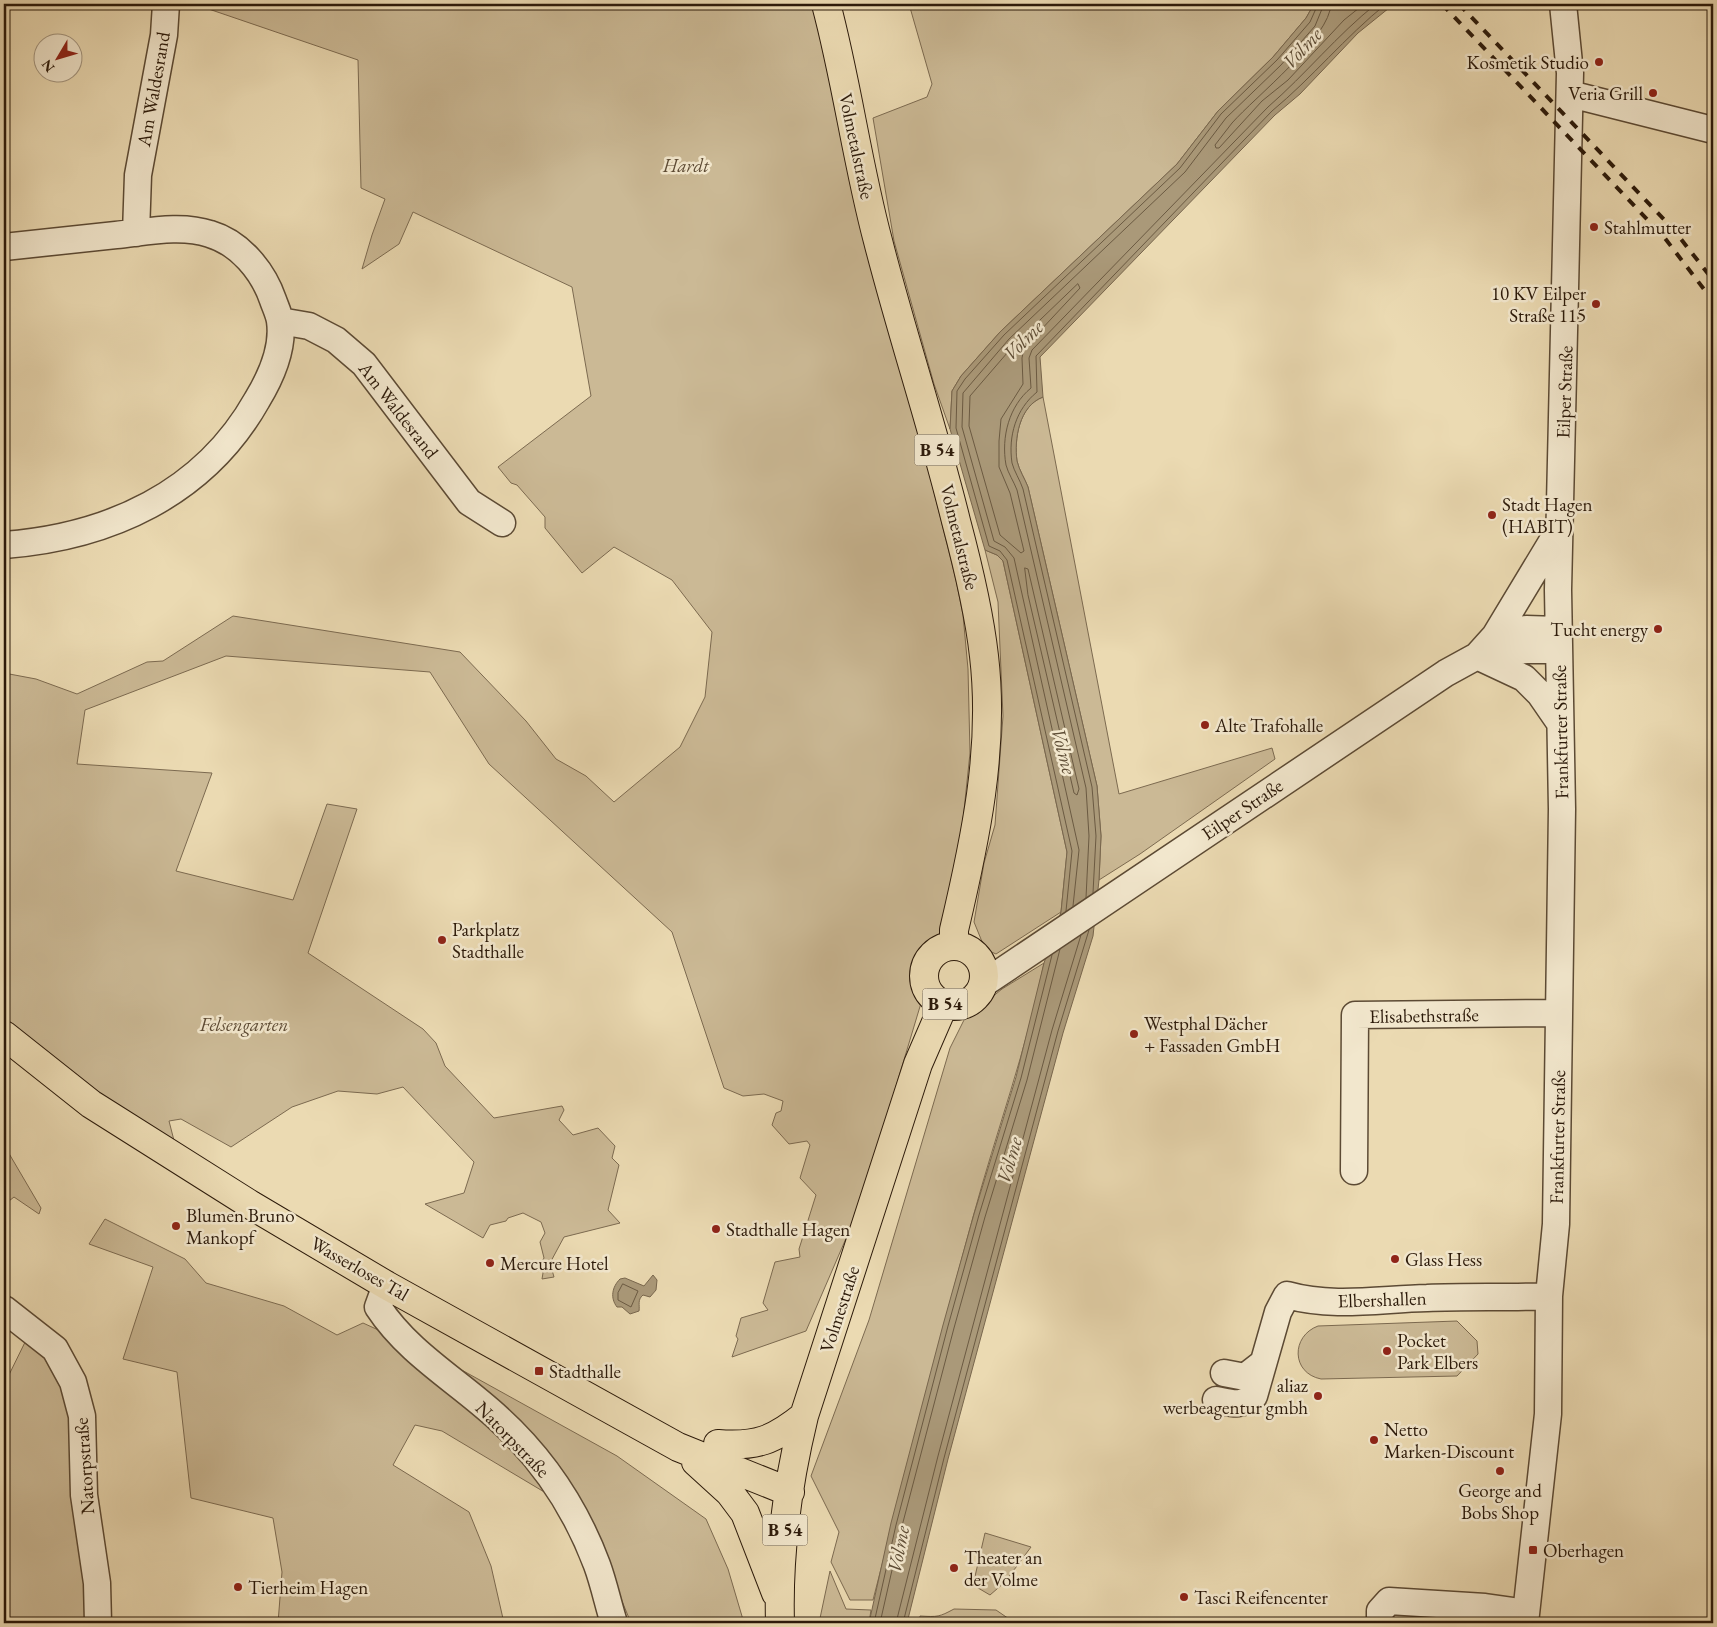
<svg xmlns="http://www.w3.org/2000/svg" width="1717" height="1627" viewBox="0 0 1717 1627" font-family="'EB Garamond',serif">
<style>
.green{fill:#cbb995;stroke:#7c6a50}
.water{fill:#aa9979;stroke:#78664d}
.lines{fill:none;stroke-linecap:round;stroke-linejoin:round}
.shore{stroke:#6b5a42;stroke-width:1}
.minor-casing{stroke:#5c4a34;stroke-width:29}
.major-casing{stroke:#2c1a0a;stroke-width:30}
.minor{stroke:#f2e7cd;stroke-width:26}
.major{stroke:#ebdab2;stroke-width:28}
.rail{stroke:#2c1a0a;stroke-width:4;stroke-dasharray:9 9;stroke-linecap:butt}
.poi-dot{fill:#8f2418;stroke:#f2e7cd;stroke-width:2}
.labels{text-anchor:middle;stroke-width:5;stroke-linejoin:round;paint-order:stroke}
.shield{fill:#f2e7cd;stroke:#675844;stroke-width:1}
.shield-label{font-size:18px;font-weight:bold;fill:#2c1a0a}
.poi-label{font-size:19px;fill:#2c1a0a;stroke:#f2e7cd;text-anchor:start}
.street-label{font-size:19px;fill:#2c1a0a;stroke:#f2e7cd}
.park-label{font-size:19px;font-style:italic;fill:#5c4a34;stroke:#f2e7cd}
.water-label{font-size:20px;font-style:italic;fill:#5e4d36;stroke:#f2e7cd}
</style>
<rect width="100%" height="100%" fill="#ebdab2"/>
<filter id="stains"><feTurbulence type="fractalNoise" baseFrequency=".004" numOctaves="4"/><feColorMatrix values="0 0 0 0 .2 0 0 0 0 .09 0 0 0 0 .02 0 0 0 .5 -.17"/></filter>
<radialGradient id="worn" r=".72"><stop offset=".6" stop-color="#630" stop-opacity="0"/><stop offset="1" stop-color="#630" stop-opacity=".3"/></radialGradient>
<path class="green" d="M194,4H812L956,580L963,615L968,669L970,753L959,858L937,950L860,1206L806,1331L732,1357L738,1339L736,1336L741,1318L768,1310L763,1303L775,1262L800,1257L799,1249L816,1195L800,1178L810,1145L807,1141L789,1144L772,1125L776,1113L781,1111L783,1101L764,1094L743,1096L724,1088L672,932L489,764L430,672L226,656L85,710L77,764L212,773L176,871L293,900L327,804L357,809L308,953L423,1029L436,1043L445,1066L494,1118L562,1106L564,1110L559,1120L573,1135L598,1128L615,1146L612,1158L619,1165L608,1210L620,1223L564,1237L550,1263L554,1277L542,1279L543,1273L540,1265L544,1258L540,1242L545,1233L541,1222L523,1213L508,1218L506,1221L490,1225L483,1238L425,1204L464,1193L474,1162L403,1087L377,1094L338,1091L292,1107L231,1147L181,1119L169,1121L179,1160L4,1035V673L36,679L77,694L147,662L163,661L233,616L460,652L526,721L556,759L586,776L614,802L680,747L705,697L712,632L672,580L614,547L582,573L545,528V517L517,485L511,483L498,467L591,396L572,287L413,212L399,244L362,269L372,235L385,199L361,188L358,60Z
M909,4H1314L1306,18L1273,57L1218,111L1177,164L1000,332L961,376L952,391L950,429L934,384L894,241L873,118L927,97L932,84Z
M1043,397L1119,794L1272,748L1275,759L1140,854L1099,880L1101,836L1097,786L1028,487C1025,479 1019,470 1017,461C1014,439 1019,406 1043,397Z
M985,550L997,555L1003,561L1067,852L1061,912L996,954L985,949L974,922L984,863L995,825L1003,716L998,602Z
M1044,963C1027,1049 996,1132 973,1217C938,1344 906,1472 873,1600H850L831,1562L839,1532L811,1476L869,1320L950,1048L964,1020L1002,989Z
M4,1145L41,1208L39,1214L14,1197L4,1205Z
M105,1219L185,1259L206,1283L284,1306L337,1335L363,1323L440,1358L617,1456L706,1519L728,1569L744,1623H631L605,1560L561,1502L442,1431L415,1425L393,1465L469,1512L491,1566L504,1623H278L282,1572L273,1518L191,1498L177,1372L123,1359L153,1267L89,1244Z
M1457,1321L1477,1341L1478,1354L1457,1376L1321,1379C1291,1373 1291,1336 1318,1326Z
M31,1330L73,1382L98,1623H4V1385Z
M985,1533L1031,1547L1005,1582L990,1595L973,1585Z
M830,1571L846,1609L871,1610L869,1623H819Z
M954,1609L996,1610L1015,1623H919L920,1616C938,1617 939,1617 954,1609Z"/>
<path class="water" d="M1314,4H1394L1358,33L1300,94L1275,115L1040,357L1043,397C1019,406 1014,439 1017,461C1019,470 1025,479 1028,487L1097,786L1101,836L1099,880L1093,936L1063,1033L948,1459L907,1623H869L891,1523L943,1325L974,1214L1016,1077L1044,963L1061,912L1067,852L1003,561L997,555L985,550L950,429L952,391L961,376L1000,332L1177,164L1218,111L1273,57L1306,18Z
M653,1275L657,1280L656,1290L650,1297L643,1295C637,1300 640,1305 639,1311L630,1314L622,1307H617C610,1298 612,1287 620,1279L625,1278L644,1286Z"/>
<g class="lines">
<path class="shore" d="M1331,4C1330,38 1255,97 1232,123C1226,130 1221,138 1215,145L1216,148H1219L1262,101L1288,80L1344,20L1364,4
M1078,284L1080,288L1024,348L1022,358L1023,384L1001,419L999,441V467L1010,493L1024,551L1021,553L1000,535L969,426L970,396L1014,345Z
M1025,568L1028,569L1079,789L1077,795L1074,793L1028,595Z
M1093,893L1096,836L1092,787L1023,489C1020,480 1014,471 1012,463C1008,436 1016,409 1037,392L1036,356L1272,111C1312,78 1345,37 1386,4
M1086,898L1089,836L1086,788L1017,490C1014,482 1008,473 1006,465C1001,437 1009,406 1031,388L1029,358L1032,350L1268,107C1306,74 1337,35 1376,4
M1073,906L1079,850L1014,558L1005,547L994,541L962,427L963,393L1009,339L1185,172L1226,118L1281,65L1315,26L1324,4
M1066,911L1072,851L1007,560L1000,551L989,546L956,428L957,391L965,379L1004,335L1180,168L1221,114L1277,60L1310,22L1318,4
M623,1284L638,1291L631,1307L618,1300V1293Z
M874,1623L896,1525L948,1326L979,1215L1021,1078L1052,955
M880,1623L902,1526L954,1328L985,1217L1027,1080L1060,949
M896,1623L938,1456L1052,1030L1081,935
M903,1623L944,1458L1058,1031L1089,930"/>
<g class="minor-casing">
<path id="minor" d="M1570,94L1713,130
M136,233L138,175L164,35L166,4
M4,247C41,243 79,239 116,235C146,232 181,224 210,234C240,243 263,271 273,300C275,306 279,314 280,321C284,349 271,377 257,400C204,494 109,537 4,545
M280,321L309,326L336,340L364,364L469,502L502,523
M1495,636L1526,629L1558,630
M1477,656L1524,678L1540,694L1560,723
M1477,656L1526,650H1558
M983,984L1446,673L1477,656L1495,636L1559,530
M1354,1171L1355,1015L1558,1013
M386,1285L378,1307C408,1353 458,1381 498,1418C542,1458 576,1509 597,1565C604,1584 608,1604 614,1623
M4,1309L55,1349L73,1382L82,1416L84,1495L97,1583L98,1623
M1224,1373L1245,1377L1263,1363
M1216,1400C1232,1403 1241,1407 1254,1396L1278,1312L1287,1295C1333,1308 1380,1299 1427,1298C1468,1296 1509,1298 1549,1296
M1380,1623V1611L1389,1601L1485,1607L1526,1613
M1525,1623L1548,1414L1549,1296L1556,1224L1562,809L1558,590L1570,73L1563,4"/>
</g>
<g class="major-casing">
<path id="major" d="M826,4C847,82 857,163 878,241C902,335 933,427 956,521C968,566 979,611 984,656C995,749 975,841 954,930V945
M924 976a30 30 0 1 1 60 0a30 30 0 1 1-60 0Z
M4,1035L91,1104L251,1205L386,1285L678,1447L790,1492
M718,1444C757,1447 774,1440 804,1416
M696,1462L730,1493L745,1513L776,1593
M780,1623C778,1555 788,1482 804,1416L918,1064L944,1004"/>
</g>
<use href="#minor" class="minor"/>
<use href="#major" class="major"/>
<path class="rail" d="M1442,4L1664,237L1713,301
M1459,4L1673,229L1713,280"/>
</g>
<g class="poi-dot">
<circle cx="1599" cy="62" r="5"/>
<circle cx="1653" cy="93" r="5"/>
<circle cx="1594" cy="227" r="5"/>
<circle cx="1596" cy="304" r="5"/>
<circle cx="1492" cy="515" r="5"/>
<circle cx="1658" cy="629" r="5"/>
<circle cx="1205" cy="725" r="5"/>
<circle cx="442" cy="940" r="5"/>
<circle cx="1134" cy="1034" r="5"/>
<circle cx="176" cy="1226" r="5"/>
<circle cx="716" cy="1229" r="5"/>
<circle cx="1395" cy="1259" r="5"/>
<circle cx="490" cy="1263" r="5"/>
<circle cx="1387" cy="1351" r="5"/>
<rect x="534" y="1366" width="10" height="10" rx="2.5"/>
<circle cx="1318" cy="1396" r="5"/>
<circle cx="1374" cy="1440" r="5"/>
<circle cx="1500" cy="1471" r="5"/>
<rect x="1528" y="1545" width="10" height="10" rx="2.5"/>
<circle cx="954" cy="1568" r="5"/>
<circle cx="238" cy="1587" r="5"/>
<circle cx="1184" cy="1597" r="5"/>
</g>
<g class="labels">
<g class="shield">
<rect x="914.5" y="434.5" width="45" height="31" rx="4"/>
<rect x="922.5" y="988.5" width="45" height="31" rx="4"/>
<rect x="762.5" y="1514.5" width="45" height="31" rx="4"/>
</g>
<g class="shield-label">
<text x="937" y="456">B 54</text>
<text x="945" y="1010">B 54</text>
<text x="785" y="1536">B 54</text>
</g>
<g class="poi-label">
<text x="1589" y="69" text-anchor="end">Kosmetik Studio</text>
<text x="1643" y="100" text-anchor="end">Veria Grill</text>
<text x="1604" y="234">Stahlmutter</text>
<text x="1586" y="300" text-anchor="end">10 KV Eilper<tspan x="1586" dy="22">Straße 115</tspan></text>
<text x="1502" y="511">Stadt Hagen<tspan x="1502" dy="22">(HABIT)</tspan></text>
<text x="1648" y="636" text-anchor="end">Tucht energy</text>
<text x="1215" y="732">Alte Trafohalle</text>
<text x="452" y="936">Parkplatz<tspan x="452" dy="22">Stadthalle</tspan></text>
<text x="1144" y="1030">Westphal Dächer<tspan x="1144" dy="22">+ Fassaden GmbH</tspan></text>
<text x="186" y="1222">Blumen Bruno<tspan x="186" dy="22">Mankopf</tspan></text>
<text x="726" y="1236">Stadthalle Hagen</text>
<text x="1405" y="1266">Glass Hess</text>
<text x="500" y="1270">Mercure Hotel</text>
<text x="1397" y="1347">Pocket<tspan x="1397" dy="22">Park Elbers</tspan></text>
<text x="549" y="1378">Stadthalle</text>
<text x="1308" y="1392" text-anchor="end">aliaz<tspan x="1308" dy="22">werbeagentur gmbh</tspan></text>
<text x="1384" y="1436">Netto<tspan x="1384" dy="22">Marken-Discount</tspan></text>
<text x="1500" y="1497" text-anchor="middle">George and<tspan x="1500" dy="22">Bobs Shop</tspan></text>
<text x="1543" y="1557">Oberhagen</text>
<text x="964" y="1564">Theater an<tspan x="964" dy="22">der Volme</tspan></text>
<text x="248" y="1594">Tierheim Hagen</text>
<text x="1194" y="1604">Tasci Reifencenter</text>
</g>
<g class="street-label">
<text transform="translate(153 89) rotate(-80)" y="7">Am Waldesrand</text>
<text transform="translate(857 146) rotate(78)" y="7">Volmetalstraße</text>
<text transform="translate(1564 392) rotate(-88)" y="7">Eilper Straße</text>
<text transform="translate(399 410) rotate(52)" y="7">Am Waldesrand</text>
<text transform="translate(960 537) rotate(76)" y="7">Volmetalstraße</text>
<text transform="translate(1560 732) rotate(-91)" y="7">Frankfurter Straße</text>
<text transform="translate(1242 809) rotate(-34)" y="7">Eilper Straße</text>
<text transform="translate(1424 1015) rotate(-1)" y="7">Elisabethstraße</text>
<text transform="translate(1557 1137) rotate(-89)" y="7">Frankfurter Straße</text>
<text transform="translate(360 1268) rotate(30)" y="7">Wasserloses Tal</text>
<text transform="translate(1382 1299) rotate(-2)" y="7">Elbershallen</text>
<text transform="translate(839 1309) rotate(-72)" y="7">Volmestraße</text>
<text transform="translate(513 1439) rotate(46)" y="7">Natorpstraße</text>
<text transform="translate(84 1466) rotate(-94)" y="7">Natorpstraße</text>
</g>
<g class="park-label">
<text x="686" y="172">Hardt</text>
<text x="244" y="1031">Felsengarten</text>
</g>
<g class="water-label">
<text transform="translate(1302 48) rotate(-47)" y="7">Volme</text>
<text transform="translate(1023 340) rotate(-45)" y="7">Volme</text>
<text transform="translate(1064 751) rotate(75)" y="7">Volme</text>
<text transform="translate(1009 1160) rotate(-74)" y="7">Volme</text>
<text transform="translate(898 1549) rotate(-79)" y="7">Volme</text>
</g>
</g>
<rect width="1717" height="1627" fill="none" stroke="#ebdab2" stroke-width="20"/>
<rect x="5" y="5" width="1707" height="1617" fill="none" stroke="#2c1a0a" stroke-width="2.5"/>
<rect x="10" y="10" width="1697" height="1607" fill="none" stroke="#2c1a0a"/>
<g transform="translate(58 58) rotate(232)"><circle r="24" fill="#f2e7cd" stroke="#a3957f"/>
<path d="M0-4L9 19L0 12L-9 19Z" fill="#8f2418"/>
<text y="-8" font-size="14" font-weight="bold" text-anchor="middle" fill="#2c1a0a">N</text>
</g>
<rect width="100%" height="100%" filter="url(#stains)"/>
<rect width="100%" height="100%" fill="url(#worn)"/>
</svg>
